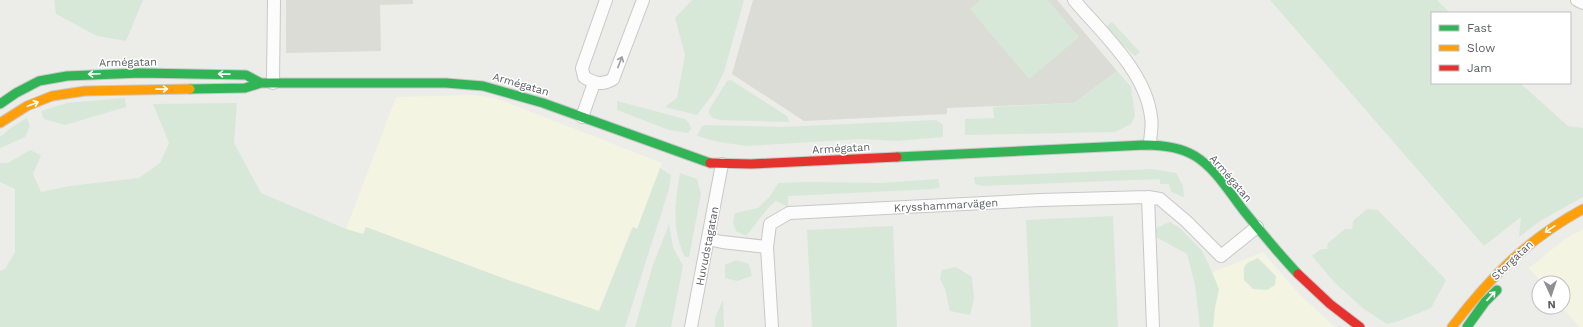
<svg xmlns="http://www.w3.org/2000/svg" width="1583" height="327" viewBox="0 0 1583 327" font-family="'Work Sans',sans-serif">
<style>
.commercial{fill:#f4f4e2}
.education{fill:#dcdcd6}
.green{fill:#d7e8d9}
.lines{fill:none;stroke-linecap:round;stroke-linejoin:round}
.street-casing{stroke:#c8c8c8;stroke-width:14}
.fast-casing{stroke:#c9c9ca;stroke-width:11}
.slow-casing{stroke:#c9c9ca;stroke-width:11}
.jam-casing{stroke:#c9c9ca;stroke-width:11}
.street{stroke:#fcfcfc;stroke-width:12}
.fast{stroke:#30b455;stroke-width:9}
.slow{stroke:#ff9f0a;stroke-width:9}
.jam{stroke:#e5322d;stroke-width:9}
.oneway{stroke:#9d9ea1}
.oneway2{stroke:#fff}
.labels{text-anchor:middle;stroke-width:3;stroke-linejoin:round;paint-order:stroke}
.street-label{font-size:11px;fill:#5d5f65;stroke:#fff}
</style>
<rect width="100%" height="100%" fill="#ecece8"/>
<path class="commercial" d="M473,95L496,98L662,163L637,229L632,227L599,311L511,281L366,227L363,234L346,229L396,97Z
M1583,229V327H1579L1562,307L1563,283H1542L1529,268L1565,239Z
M1263,252L1300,295L1335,327H1208L1206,275Z"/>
<path class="education" d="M286,0H413V4L380,5L381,51L286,53Z
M753,0H1057L1117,71L1074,103L947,108V114L804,121L732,74Z"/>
<path class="green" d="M54,0H143L126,41L97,36L56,14Z
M692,0H744L724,72L713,94L697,115L665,107L677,98L685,55L675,18Z
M980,0H1048L1079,37L1029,79L970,9Z
M1270,0H1437L1450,13H1432V83H1520L1568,126L1583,128V197L1540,221L1519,237L1521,217L1484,246Z
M1112,22L1140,52L1135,56L1104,28Z
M1117,71L1131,87L1135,116L1131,124L1115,132L965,135V119L994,118L993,107L1074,103Z
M731,80L787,116L789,122L720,120L713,118L709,114V110L727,81Z
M125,98L126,107L65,125L44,119L41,111L67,103Z
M617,101L685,119L689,123L691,129L688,133L669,130L617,110Z
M237,103L234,143L261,193L346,229L363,234L366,227L511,281L599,311L633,227L637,229L660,168L671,175L669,189L625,327H0V271L5,269L15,252V189L0,182V163H8L30,150L41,155L33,174L41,192L70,186L139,178L160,163L169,143L153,104Z
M27,118L30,126L25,137L0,148V137L12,127Z
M936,120L943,125V137L897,141L862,139L747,146L719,142L697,136L702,126L707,125L782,127Z
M1152,169L1176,173L1183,186L1184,197L1171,192L1169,184H1160V179L982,186L975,184L974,177Z
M680,173L697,179L701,194L689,257H685C671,228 675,204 680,173Z
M938,179L940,187L934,189L788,196V207L776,201C764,210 756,225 746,236L736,231L733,223L735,213L758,208L771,195L778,183L809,182L881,183Z
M1367,209L1378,210L1446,280L1431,308L1399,321L1387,324L1364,309L1335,283L1312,256L1321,249H1327L1328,243L1345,229H1352L1353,221Z
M1113,216L1118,327H1031L1026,220Z
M1170,222L1182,230L1202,251L1209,265L1219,289L1215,308L1213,327H1200L1195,285L1187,254L1156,237V228Z
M669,224L673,247L683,266L671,327H635L653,265Z
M893,226L897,327H812L807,230Z
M1258,258L1276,276L1275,285L1267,290L1253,289L1244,280C1243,264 1244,264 1258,258Z
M736,260L749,264L752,276L737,281L725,278V265Z
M956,267L972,277L974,299L970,315L950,311L945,289L940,279L942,270Z
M723,300L724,327H715V318Z"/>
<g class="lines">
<g class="street-casing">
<path id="street" d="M606,0L582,68L584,77C594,83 602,86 613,79L643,0
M1074,0C1102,33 1146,72 1151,117C1153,125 1150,136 1150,144
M1577,0L1583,3
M273,83L274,0
M582,117L594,83
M1148,197L1153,327
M708,239L722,242L767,247
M691,327L722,164
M772,327L767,247L770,224L789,213L1040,200L1148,197L1160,199L1186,221L1221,256L1257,227"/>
</g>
<g class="fast-casing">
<path id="fast" d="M190,89L245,88L261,83H446L483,86L543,103L710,163
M0,104L16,93L39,81L67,76L140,73L246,75L261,83
M897,157L1145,145C1162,145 1180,147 1195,156C1216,169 1229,192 1244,211C1261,232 1279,254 1298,274
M1467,327L1485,302L1497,290"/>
</g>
<g class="slow-casing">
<path id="slow" d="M0,123L27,106L52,96L85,91L190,89
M1452,327C1490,277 1528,239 1583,209"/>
</g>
<g class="jam-casing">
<path id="jam" d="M710,163L751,164L897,157
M1298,274L1330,304L1360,327"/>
</g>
<use href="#street" class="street"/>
<use href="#fast" class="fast"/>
<use href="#slow" class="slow"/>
<use href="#jam" class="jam"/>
</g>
<defs><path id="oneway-shaft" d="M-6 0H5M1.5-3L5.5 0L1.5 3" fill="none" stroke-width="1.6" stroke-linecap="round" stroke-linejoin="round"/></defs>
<use class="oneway" href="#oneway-shaft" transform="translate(620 62) rotate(-69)"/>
<g class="oneway2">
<use href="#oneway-shaft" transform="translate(94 74) rotate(178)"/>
<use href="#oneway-shaft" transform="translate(224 74) rotate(-179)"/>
<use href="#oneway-shaft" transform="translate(162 89) rotate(-1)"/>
<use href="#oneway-shaft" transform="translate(33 104) rotate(-21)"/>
<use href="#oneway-shaft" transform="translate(1550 229) rotate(146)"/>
<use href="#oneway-shaft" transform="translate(1491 296) rotate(-47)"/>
</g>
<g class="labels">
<g class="street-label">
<text transform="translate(128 62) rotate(-1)" y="4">Armégatan</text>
<text transform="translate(521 84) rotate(16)" y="4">Armégatan</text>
<text transform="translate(841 148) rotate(-3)" y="4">Armégatan</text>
<text transform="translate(1231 178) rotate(49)" y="4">Armégatan</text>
<text transform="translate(946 205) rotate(-3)" y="4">Krysshammarvägen</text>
<text transform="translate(707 246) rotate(-79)" y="4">Huvudstagatan</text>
<text transform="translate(1512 260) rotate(-43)" y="4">Storgatan</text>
</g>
</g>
<rect x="1431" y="12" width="140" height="72" fill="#ffffff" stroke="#bebfc1"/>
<rect x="1439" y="25" width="20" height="6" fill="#30b455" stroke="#bebfc1"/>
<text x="1467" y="32" font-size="12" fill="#5d5f65">Fast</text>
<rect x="1439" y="45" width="20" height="6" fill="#ff9f0a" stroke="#bebfc1"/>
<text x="1467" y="52" font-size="12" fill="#5d5f65">Slow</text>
<rect x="1439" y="65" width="20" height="6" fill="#e5322d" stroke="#bebfc1"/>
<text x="1467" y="72" font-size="12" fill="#5d5f65">Jam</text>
<g transform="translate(1551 295) rotate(177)"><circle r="19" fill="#ffffff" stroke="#bebfc1"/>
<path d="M0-3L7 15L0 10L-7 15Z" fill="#8f9093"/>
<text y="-6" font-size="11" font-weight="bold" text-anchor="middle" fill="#5d5f65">N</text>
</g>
</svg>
